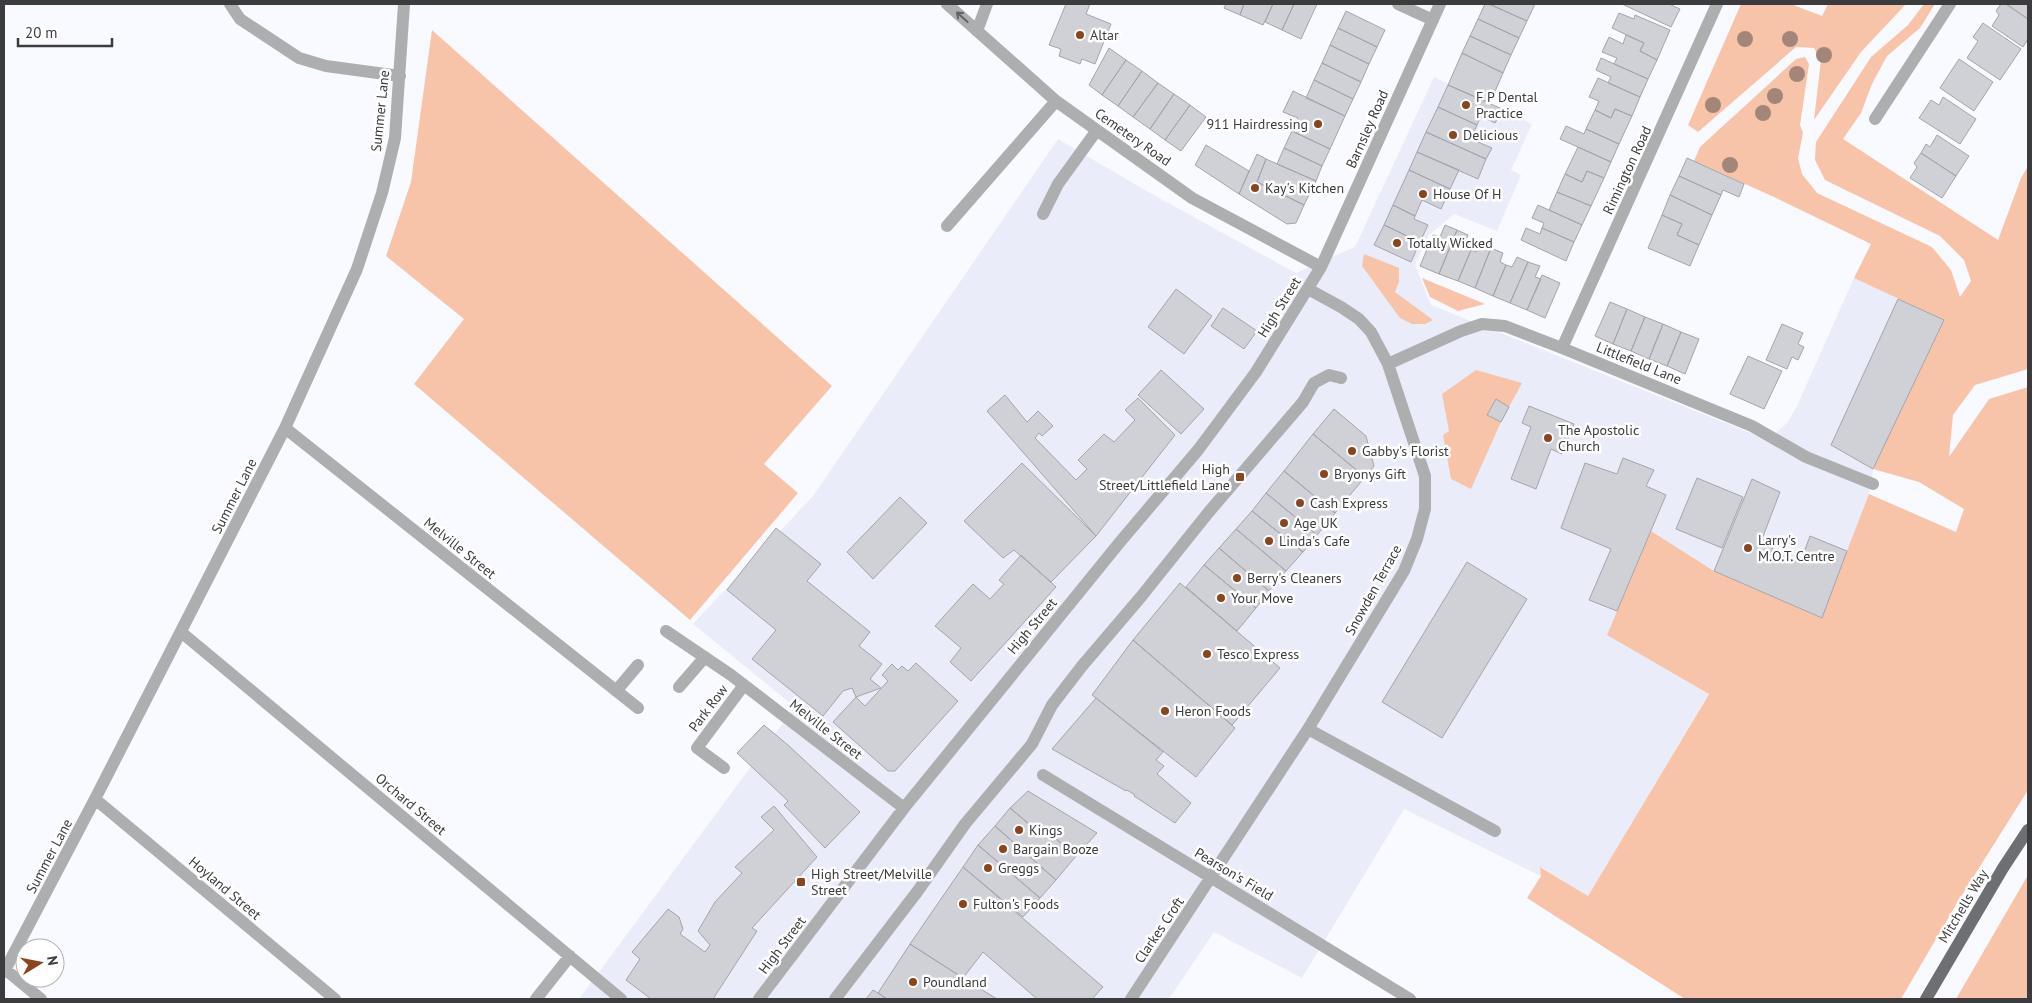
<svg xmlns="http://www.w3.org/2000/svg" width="2032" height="1003" viewBox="0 0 2032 1003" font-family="'PT Sans',sans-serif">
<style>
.built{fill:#ebecfa}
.green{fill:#f7c4aa}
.building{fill:#d0d0d7;stroke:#a4a4aa}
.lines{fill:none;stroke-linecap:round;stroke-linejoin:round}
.minor{stroke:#adaeb0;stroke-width:12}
.major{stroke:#6e6f73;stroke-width:12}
.tree{fill:#a38678}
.oneway{stroke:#646467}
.poi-dot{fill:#8a451d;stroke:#fff;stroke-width:2}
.labels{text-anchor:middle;stroke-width:5;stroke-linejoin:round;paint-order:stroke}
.poi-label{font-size:14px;fill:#3c3c3f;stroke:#fff;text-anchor:start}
.street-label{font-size:14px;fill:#3c3c3f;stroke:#fff}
</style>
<rect width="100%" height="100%" fill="#f9faff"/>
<path class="built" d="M1434,77L1532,124L1511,170L1521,175L1497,231L1454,214L1428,236L1415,265L1431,305L1768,440L1788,422L1797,406L1854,278L1944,320L1873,469L1869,494L1822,618L1714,571L1651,531L1709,693L1588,896L1541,867V876L1404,809L1302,978L1214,932L1169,999H579L795,707L693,624L813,496L1058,139L1150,193L1296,273L1355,247Z"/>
<path class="green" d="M1741,4H1791L1822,16L1828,4H1906L1861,52L1814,120L1821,60L1814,48L1796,47L1698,132L1688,125Z
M1924,4H1935L1920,28L1887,56L1872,84L1861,113L1843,139L1998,240L2021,178L2028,166V369L1975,385L1953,415L1949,457L1989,399L2028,387V790L1957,903L1901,999H1685L1527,898L1541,876L1540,867L1588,896L1709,694L1607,635L1651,531L1714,571L1821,618L1869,494L1956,532L1964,509L1919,482L1873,469L1944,320L1854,278L1871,244L1774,197L1694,161L1700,147L1796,59L1805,57L1809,64L1800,125L1803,133L1798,158L1802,174L1817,193L1932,247L1951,270L1960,297L1971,281L1964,260L1940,236L1825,180L1815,160L1816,142L1871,57L1908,25Z
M432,30L832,386L764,464L798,493L690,620L414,384L464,319L386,256L411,182Z
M1364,254L1399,268V282L1395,292L1433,320L1425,324H1412L1400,318L1362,266Z
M1422,278L1485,304L1458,311L1430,297Z
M1476,370L1522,383L1509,407L1496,400L1487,415L1501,422L1471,489L1451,479L1443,435L1449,431L1442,394Z
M2028,875V999H1956Z"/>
<path class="building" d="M1066,4H1090L1086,14L1111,24L1095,64L1082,59L1080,64L1059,56L1061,49L1049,45Z
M1226,4H1244L1240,15L1224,8Z
M1244,4H1273L1263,25L1240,15Z
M1273,4H1294L1282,30L1265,22Z
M1294,4H1317L1301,39L1282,30Z
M1485,4H1489L1527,21L1519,38L1478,19Z
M1489,4H1535L1527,21Z
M1622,4H1669L1680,9L1671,27Z
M2001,4H2006L2028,19V39L2023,47L1992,26L1999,15L1996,11Z
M2006,4H2028V19Z
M1346,11L1385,30L1377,47L1338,28Z
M1619,13L1634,19L1635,15L1670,30L1657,60L1640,51L1644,43L1612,28Z
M1478,19L1519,38L1511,55L1470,36Z
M1983,23L2021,49L2000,80L1967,58L1978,41L1973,37Z
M1338,28L1377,47L1369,64L1330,45Z
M1626,35L1644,43L1640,51L1657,60L1648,79L1614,64L1617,58L1602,52L1609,37L1623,44Z
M1470,36L1511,55L1503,73L1462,53Z
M1330,45L1369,64L1361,82L1322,63Z
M1109,48L1126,60L1102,95L1089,85Z
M1462,53L1503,73L1490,103L1448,85Z
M1601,58L1648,79L1640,97L1608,83L1611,77L1596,70Z
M1959,59L1993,82L1974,111L1940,88Z
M1126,60L1142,71L1118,106L1102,95Z
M1322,63L1361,82L1353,99L1314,80Z
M1142,71L1158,83L1133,117L1118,106Z
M1598,78L1640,97L1632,116L1615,109L1611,118L1595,110L1599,101L1589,97Z
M1314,80L1353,99L1345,116L1306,98Z
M1158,83L1174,94L1150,129L1133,117Z
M1448,85L1502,109L1495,123L1481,116L1477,125L1438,107Z
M1293,91L1345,116L1330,149L1292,131L1298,118L1283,112Z
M1174,94L1190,105L1165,140L1150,129Z
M1943,97L1976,119L1960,144L1919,118L1931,100L1939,105Z
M1190,105L1206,117L1181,151L1165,140Z
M1438,107L1477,125L1471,139L1492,148L1486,159L1426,132Z
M1615,109L1632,116L1619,144L1586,129L1595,110L1611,118Z
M1566,126L1584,134L1586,129L1619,144L1611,162L1560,139Z
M1292,131L1330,149L1322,166L1284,148Z
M1426,132L1486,159L1478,179L1417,152Z
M1937,135L1969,156L1956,176L1921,153L1926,144L1930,147Z
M1206,145L1249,171L1239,194L1195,165Z
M1578,147L1611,162L1604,178L1587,171L1582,182L1565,174Z
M1284,148L1322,166L1316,181L1277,164Z
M1417,152L1459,170L1450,189L1409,170Z
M1921,153L1956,176L1942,198L1910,178L1917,167L1914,163Z
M1257,154L1266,159L1257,182L1304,205L1296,223L1287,224L1239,194Z
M1687,158L1744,184L1739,197L1723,190L1721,195L1679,176Z
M1266,159L1316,181L1304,205L1257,182Z
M1409,170L1450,189L1441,209L1422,200L1415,216L1393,205Z
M1587,171L1604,178L1591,206L1557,192L1565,174L1582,182Z
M1679,176L1721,195L1712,215L1670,195Z
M1557,192L1591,206L1582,225L1549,210Z
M1670,195L1712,215L1699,245L1677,235L1682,224L1662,215Z
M1393,205L1415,216L1414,219L1428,225L1420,242L1384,225Z
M1538,205L1582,225L1574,242L1542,228L1544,223L1532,218Z
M1662,215L1682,224L1677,235L1699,245L1690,266L1648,248Z
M1384,225L1420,242L1411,262L1374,245Z
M1445,225L1457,230L1439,274L1420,266L1433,235L1440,237Z
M1526,228L1540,234L1542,228L1574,242L1566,261L1521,240Z
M1457,230L1468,235L1463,247L1471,250L1458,281L1439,274Z
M1479,243L1491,248L1475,288L1458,281L1471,250L1476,252Z
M1491,248L1503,253L1500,262L1506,265L1493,296L1475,288Z
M1517,257L1528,262L1510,303L1493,296L1506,265L1512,267Z
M1528,262L1540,266L1535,277L1541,279L1527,310L1510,303Z
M1542,275L1560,283L1545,318L1527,310Z
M1176,289L1212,316L1184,354L1148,327Z
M1898,299L1944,320L1873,469L1831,445Z
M1610,302L1627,309L1613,344L1595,336Z
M1223,308L1257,331L1244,349L1211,326Z
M1627,309L1645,317L1631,351L1613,344Z
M1645,317L1663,324L1649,359L1631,351Z
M1663,324L1681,332L1667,366L1649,359Z
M1782,324L1803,333L1798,344L1804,347L1798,360L1792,357L1787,369L1766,360Z
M1681,332L1699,339L1685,374L1667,366Z
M1748,356L1782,371L1764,409L1730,394Z
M1161,370L1204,409L1181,434L1138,395Z
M1005,395L1027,422L1038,411L1053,426L1042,436L1039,433L1035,438L1076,480L1087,469L1078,460L1104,434L1114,442L1135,420L1125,410L1138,398L1175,435L1096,536L987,411Z
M1496,399L1509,407L1501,422L1487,415Z
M1529,406L1574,424L1562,454L1551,449L1536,489L1511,479L1531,427L1522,423Z
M1334,409L1366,436L1374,466L1365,477L1313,434Z
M1313,434L1365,477L1335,513L1284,471Z
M1623,458L1654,470L1646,486L1666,495L1617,611L1589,600L1611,549L1561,528L1585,463L1617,474Z
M1022,463L1096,536L1051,582L1014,550L1003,558L964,521Z
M1284,471L1335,513L1317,535L1266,493Z
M1697,478L1743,497L1722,548L1676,529Z
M1752,479L1780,492L1762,539L1774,544L1771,552L1800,563L1810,536L1847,551L1822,618L1714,571Z
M1266,493L1317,535L1303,552L1252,511Z
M900,497L927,523L873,579L847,552Z
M1252,511L1303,552L1286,571L1236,529Z
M776,528L821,564L807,581L870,632L859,646L882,664L870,679L881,688L856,697L852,688L843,691L823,716L752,659L776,630L727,590Z
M1236,529L1286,571L1269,591L1219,548Z
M1219,548L1269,591L1256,608L1204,565Z
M1021,555L1056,587L971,681L950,662L961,648L935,626L973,584L990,599L1004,584L999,580Z
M1467,562L1527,599L1442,738L1382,702Z
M1204,565L1256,608L1237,631L1186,587Z
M1180,583L1280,668L1232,725L1133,640Z
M1133,640L1235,728L1196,777L1092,695Z
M916,663L958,701L895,771H888L833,722L856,697L865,706L888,681L882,675L892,664L898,670L902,666L908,671Z
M1096,698L1163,752L1156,760L1164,766L1157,774L1191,803L1175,823L1134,796L1135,795L1127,790L1126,791L1052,749Z
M764,725L789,746L860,812L825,848L784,805L788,801L737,753Z
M1028,791L1097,833L1076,856L1047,831L1042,835L1010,808Z
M774,806L817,857L752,928L757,931L713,999H651L626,980L640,959L632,952L668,909L679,917L683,929L680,934L705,952L710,945L698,931L715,902L742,873L735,867L774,830L761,817Z
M1010,808L1042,835L1047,831L1076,856L1056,880L995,826Z
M995,826L1056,880L1040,898L978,845Z
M978,845L1040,898L1023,917L963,867Z
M963,867L1103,987L1092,999H1037L983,952L963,978L910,944Z
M910,944L963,978L997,999H887L878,993Z
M873,990L878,993L887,999H866Z"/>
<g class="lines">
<path class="minor" d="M230,4L240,19L299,58L326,66L400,76
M947,4L1056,101L1192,198L1321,267
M1398,4L1433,20
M977,31L987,4
M1875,119L1950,4
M1043,214L1058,184L1097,130
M947,226L1056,101
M1562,348L1717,4
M1388,364L1461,331L1482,324L1505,326L1562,348L1752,426L1806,457L1873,484
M285,428L638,708
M666,631L731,675L904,808
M181,632L621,999
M679,687L705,657
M616,691L638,665
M1308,729L1495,831
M724,768L697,748L744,685
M1043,775L1410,999
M95,799L335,999
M6,970L41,999
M4,972L95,799L285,428L357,269L382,193L395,138L404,4
M536,999L570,956
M759,999L904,808L1120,542L1198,450L1256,372L1321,267L1440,4
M835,999L917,892L965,824L1032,744L1052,705L1082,666L1140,598L1208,513L1303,402L1314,383L1329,375L1341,378
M1131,999L1308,729L1404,571L1417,539L1425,509V476L1388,364L1371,332L1359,319L1341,307L1308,289"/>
<path class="major" d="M1926,999L2003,868L2028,830"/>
</g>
<g class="tree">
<circle cx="1745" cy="39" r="8"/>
<circle cx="1790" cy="39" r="8"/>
<circle cx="1824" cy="55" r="8"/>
<circle cx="1797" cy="74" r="8"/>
<circle cx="1775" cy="96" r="8"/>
<circle cx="1713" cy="105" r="8"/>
<circle cx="1763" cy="113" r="8"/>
<circle cx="1730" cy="165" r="8"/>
</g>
<defs><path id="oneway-shaft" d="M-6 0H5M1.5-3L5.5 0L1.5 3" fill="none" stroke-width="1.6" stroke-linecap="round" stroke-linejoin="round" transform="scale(1.25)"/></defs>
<use class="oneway" href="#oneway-shaft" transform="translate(962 17) rotate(-138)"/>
<g class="poi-dot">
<circle cx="1080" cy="35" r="5"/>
<circle cx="1466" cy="105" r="5"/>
<circle cx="1318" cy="124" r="5"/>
<circle cx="1453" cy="135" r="5"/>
<circle cx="1255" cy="188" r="5"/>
<circle cx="1423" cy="194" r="5"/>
<circle cx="1397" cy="243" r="5"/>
<circle cx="1548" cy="438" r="5"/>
<circle cx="1352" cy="451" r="5"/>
<circle cx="1324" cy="474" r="5"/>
<rect x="1235" y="472" width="10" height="10" rx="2.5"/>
<circle cx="1300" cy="503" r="5"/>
<circle cx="1284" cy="523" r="5"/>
<circle cx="1269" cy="541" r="5"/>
<circle cx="1748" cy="548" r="5"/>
<circle cx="1237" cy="578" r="5"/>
<circle cx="1221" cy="598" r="5"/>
<circle cx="1207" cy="654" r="5"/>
<circle cx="1165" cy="711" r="5"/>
<circle cx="1019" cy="830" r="5"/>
<circle cx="1003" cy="849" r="5"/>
<circle cx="988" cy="868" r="5"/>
<rect x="796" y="877" width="10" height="10" rx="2.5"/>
<circle cx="963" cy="904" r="5"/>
<circle cx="913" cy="982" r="5"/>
</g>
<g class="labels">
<g class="poi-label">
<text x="1090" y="40">Altar</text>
<text x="1476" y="102">F P Dental<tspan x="1476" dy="16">Practice</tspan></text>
<text x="1308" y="129" text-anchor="end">911 Hairdressing</text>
<text x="1463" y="140">Delicious</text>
<text x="1265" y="193">Kay's Kitchen</text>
<text x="1433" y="199">House Of H</text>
<text x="1407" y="248">Totally Wicked</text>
<text x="1558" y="435">The Apostolic<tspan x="1558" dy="16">Church</tspan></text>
<text x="1362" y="456">Gabby's Florist</text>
<text x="1230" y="474" text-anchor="end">High<tspan x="1230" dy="16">Street/Littlefield Lane</tspan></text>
<text x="1334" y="479">Bryonys Gift</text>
<text x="1310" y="508">Cash Express</text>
<text x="1294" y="528">Age UK</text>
<text x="1758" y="545">Larry's<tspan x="1758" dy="16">M.O.T. Centre</tspan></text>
<text x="1279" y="546">Linda's Cafe</text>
<text x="1247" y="583">Berry's Cleaners</text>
<text x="1231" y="603">Your Move</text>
<text x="1217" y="659">Tesco Express</text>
<text x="1175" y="716">Heron Foods</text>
<text x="1029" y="835">Kings</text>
<text x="1013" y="854">Bargain Booze</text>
<text x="998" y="873">Greggs</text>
<text x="811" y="879">High Street/Melville<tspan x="811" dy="16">Street</tspan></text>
<text x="973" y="909">Fulton's Foods</text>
<text x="923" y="987">Poundland</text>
</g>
<g class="street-label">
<text transform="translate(380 111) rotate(-84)" y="5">Summer Lane</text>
<text transform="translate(1367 129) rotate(-66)" y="5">Barnsley Road</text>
<text transform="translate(1133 137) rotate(35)" y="5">Cemetery Road</text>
<text transform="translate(1627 170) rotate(-65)" y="5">Rimington Road</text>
<text transform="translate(1279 307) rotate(-58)" y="5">High Street</text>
<text transform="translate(1639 363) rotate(22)" y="5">Littlefield Lane</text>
<text transform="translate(234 496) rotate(-63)" y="5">Summer Lane</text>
<text transform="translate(460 548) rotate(39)" y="5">Melville Street</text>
<text transform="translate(1373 590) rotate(-61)" y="5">Snowden Terrace</text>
<text transform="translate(1032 626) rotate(-50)" y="5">High Street</text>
<text transform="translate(708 708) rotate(-53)" y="5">Park Row</text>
<text transform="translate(826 729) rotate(38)" y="5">Melville Street</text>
<text transform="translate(411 804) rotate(40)" y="5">Orchard Street</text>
<text transform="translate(49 856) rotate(-62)" y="5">Summer Lane</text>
<text transform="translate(1234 874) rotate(31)" y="5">Pearson's Field</text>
<text transform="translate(225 888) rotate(40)" y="5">Hoyland Street</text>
<text transform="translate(1963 906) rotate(-59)" y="5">Mitchells Way</text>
<text transform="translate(1159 930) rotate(-56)" y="5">Clarkes Croft</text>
<text transform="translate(782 945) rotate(-53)" y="5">High Street</text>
</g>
</g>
<rect width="2032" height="1003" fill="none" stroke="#3c3c3f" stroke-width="10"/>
<g transform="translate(40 963) rotate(80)"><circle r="24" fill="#ffffff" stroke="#b1b1b2"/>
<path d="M0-4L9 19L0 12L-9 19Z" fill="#8a451d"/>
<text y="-8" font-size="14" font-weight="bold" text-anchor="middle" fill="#3c3c3f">N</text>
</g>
<path d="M18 38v8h94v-8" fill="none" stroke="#3c3c3f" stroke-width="2.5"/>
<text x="25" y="38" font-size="15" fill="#3c3c3f" stroke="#ffffff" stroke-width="4" paint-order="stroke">20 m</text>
</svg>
